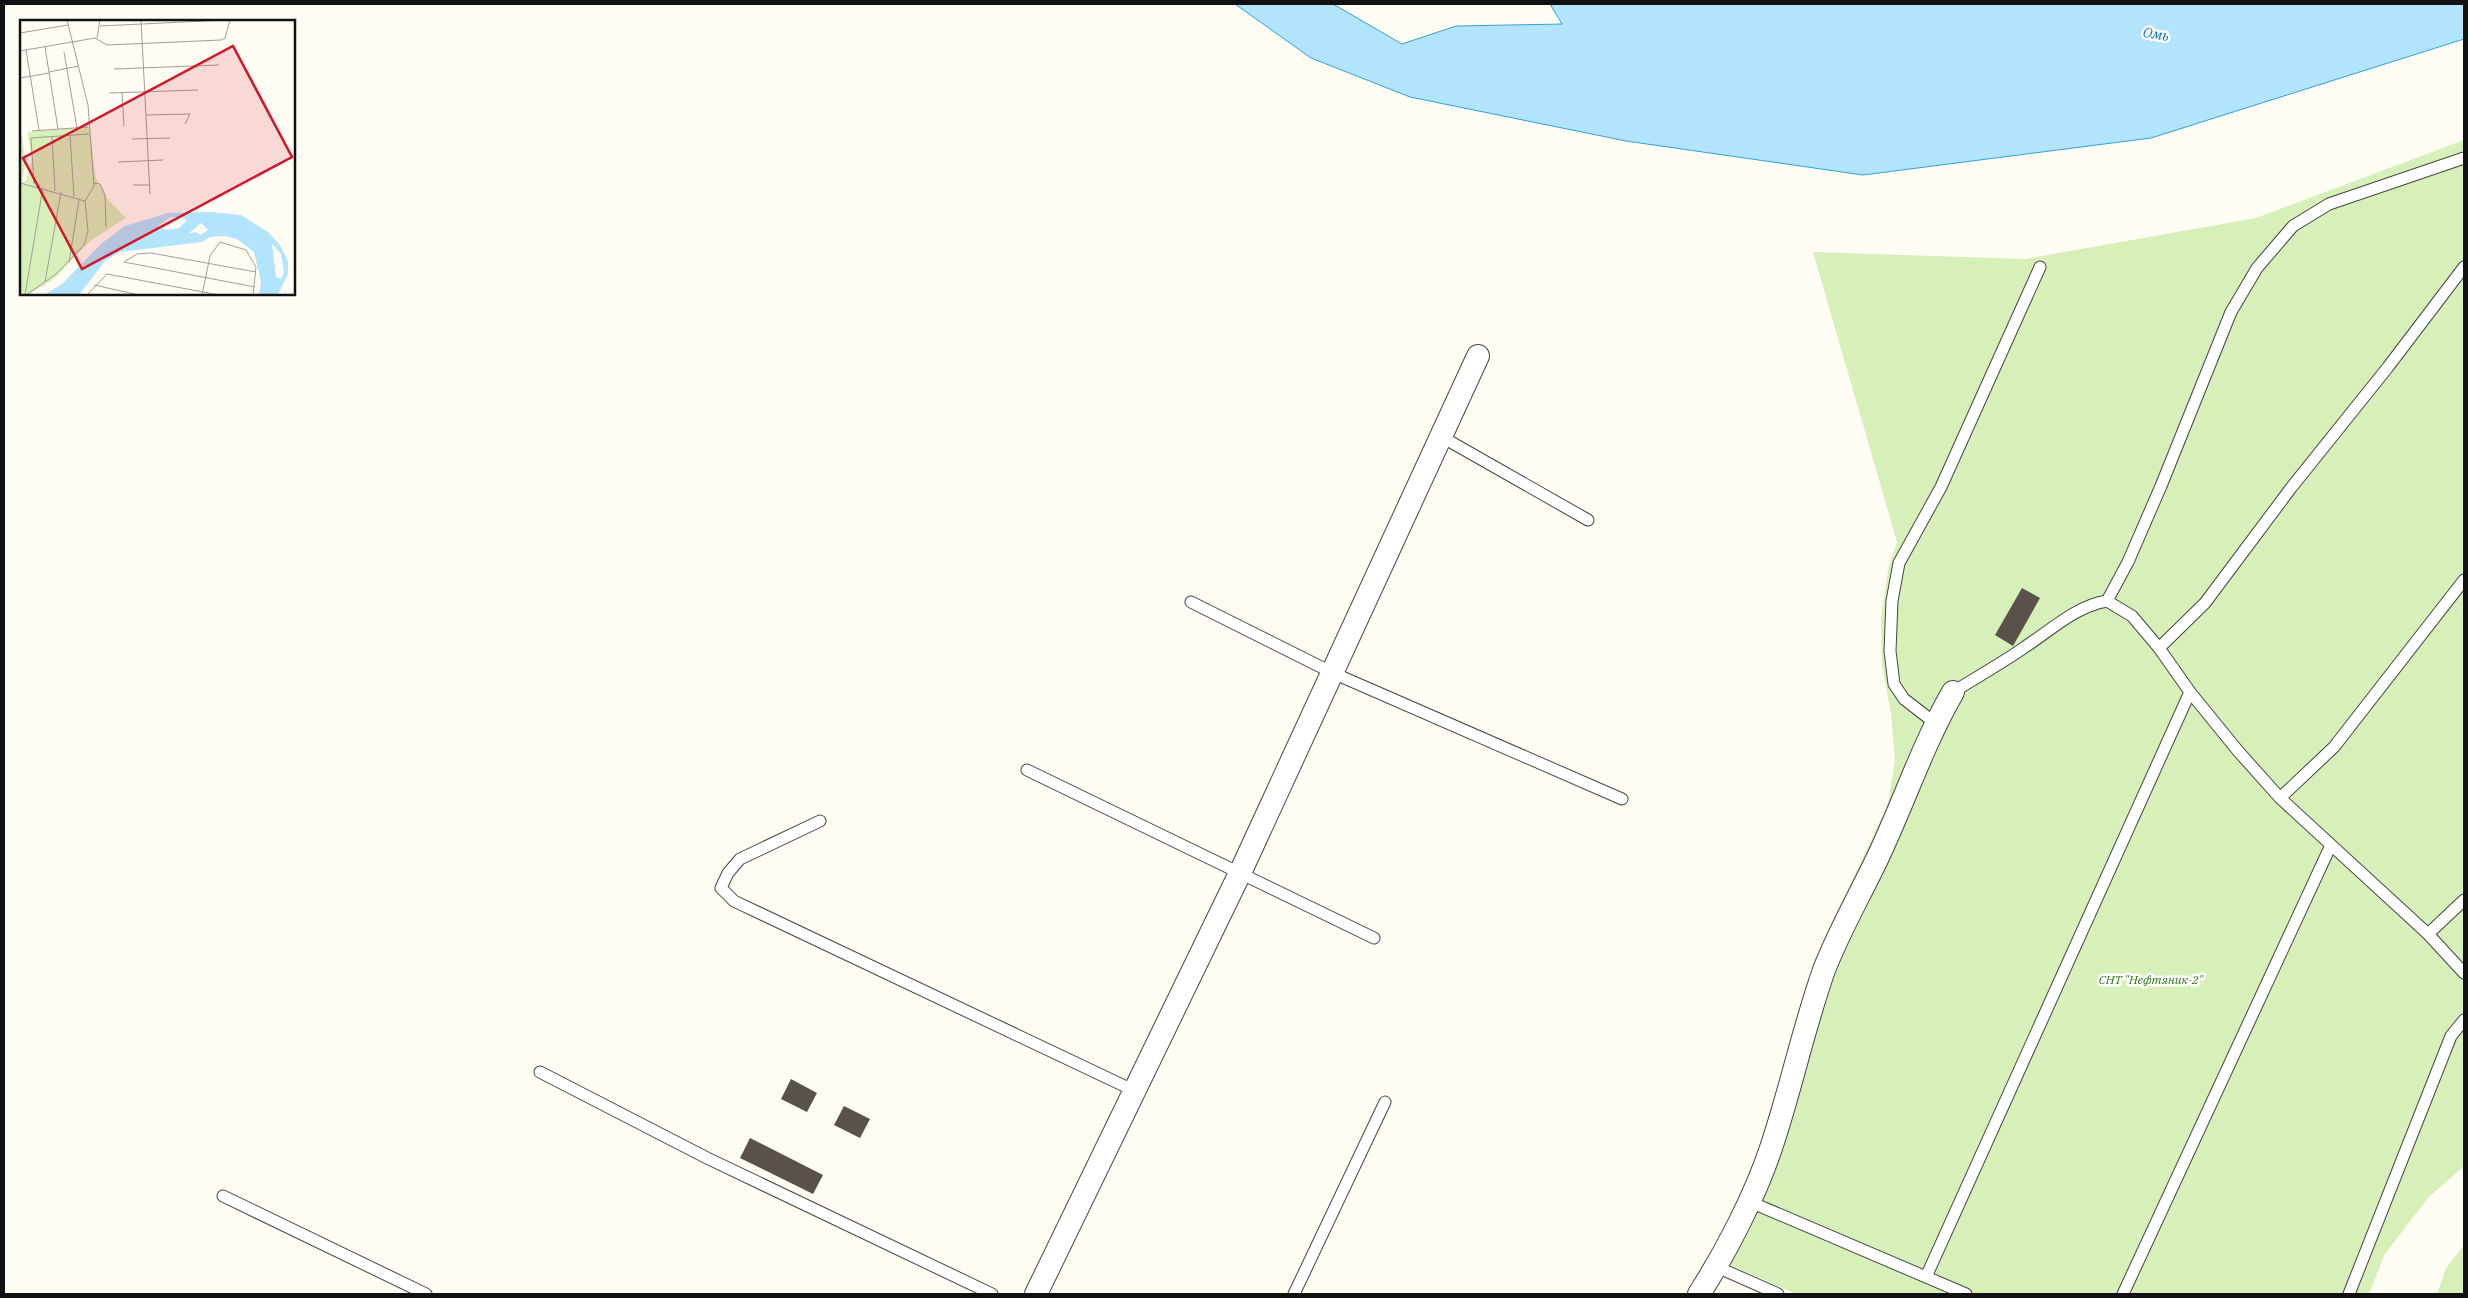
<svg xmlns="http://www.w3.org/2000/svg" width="2468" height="1298" viewBox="0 0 2468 1298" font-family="'IBM Plex Serif',serif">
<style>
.green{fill:#d7efb8}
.water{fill:#b2e4fd;stroke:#30a0dd}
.building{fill:#5b514b}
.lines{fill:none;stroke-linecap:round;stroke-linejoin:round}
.lane-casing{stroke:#444;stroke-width:13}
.street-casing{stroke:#444;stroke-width:24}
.lane{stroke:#fff;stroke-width:11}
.street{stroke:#fff;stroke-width:22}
.labels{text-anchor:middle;stroke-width:5;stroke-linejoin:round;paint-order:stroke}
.park-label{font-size:12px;font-style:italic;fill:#2e7217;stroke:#fff}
.water-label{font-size:14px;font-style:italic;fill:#0971b3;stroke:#fff}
.inset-road{fill:none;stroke:#a09e99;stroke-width:1}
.view{fill:#d31628;fill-opacity:0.15;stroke:#d31628;stroke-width:2.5}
.inset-edge{fill:none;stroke:#111;stroke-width:2.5}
</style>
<rect width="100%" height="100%" fill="#fffcf4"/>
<path class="green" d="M2464,140V1166L2428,1198L2385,1254L2369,1294H1796L1714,1258L1763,1147L1800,1013L1820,949L1888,804L1895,760L1891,714L1882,665L1881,617L1889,565L1897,542L1813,252L2025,259L2256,218Z
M2464,1245V1294H2437L2446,1268Z"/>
<path class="water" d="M1235,4H1333L1402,44L1456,26L1562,24L1550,4H2464V39L2151,138L1863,175L1626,141L1410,97L1311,58Z"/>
<path class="building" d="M2022,588L2040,598L2013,646L1995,635Z
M791,1079L817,1093L807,1112L781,1099Z
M844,1106L870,1119L860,1138L834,1125Z
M750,1138L823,1175L813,1194L740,1158Z"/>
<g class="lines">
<g class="lane-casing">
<path id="lane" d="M1442,437L1588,520
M2107,601L2128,562L2161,486L2231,312L2257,268L2293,226L2329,204L2464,158
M1191,602L1333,673L1622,799
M2159,648L2205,603L2291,488L2388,367L2464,267
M1953,692C1977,677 2002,663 2025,647C2051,630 2076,606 2107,601L2132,616L2159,648L2190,692L2238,751L2280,798L2428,934L2464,973
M1935,723L1904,699L1894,684L1890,651L1892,601L1899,563L1941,487L2040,267
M1027,770L1374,938
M2280,798L2334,747L2464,580
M820,821L740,859L728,873L721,888L734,901L1135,1091
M2428,934L2464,900
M540,1072L707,1158L992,1294
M223,1196L426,1294
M1748,1201L1966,1294
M1717,1267L1778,1294
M1926,1277L2190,692
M1294,1294L1385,1102
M2123,1294L2331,845
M2349,1294L2451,1036L2464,1020"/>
</g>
<g class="street-casing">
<path id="street" d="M1036,1294L1240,873L1478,356
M1699,1294C1726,1252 1755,1196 1771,1148C1791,1089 1803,1029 1824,970C1839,931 1860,895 1878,857C1904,802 1923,744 1953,692"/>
</g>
<use href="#lane" class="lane"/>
<use href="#street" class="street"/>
</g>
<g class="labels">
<g class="park-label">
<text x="2151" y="984">СНТ "Нефтяник-2"</text>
</g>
<g class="water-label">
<text transform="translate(2156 34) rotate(9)" y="5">Омь</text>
</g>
</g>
<g transform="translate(20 20)">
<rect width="275" height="275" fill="#fffcf4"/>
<path d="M0,105L6,140L2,162L6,161L12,138L7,112L69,107L76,158L86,177L106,198L70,221L34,259L8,275H0Z" fill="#d7efb8"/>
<path d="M191,192L221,195L248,212L260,225L268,241V254L258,275H239L241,262L234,232L217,219L205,216L190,217L182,222L100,232L85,241L59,275H24L42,264L82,223L105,206L148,193ZM151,197H159L167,200L159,208L147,210L138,206ZM181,203L188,210L180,215L176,212L168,214ZM252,224L261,234L264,252L261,259L256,257Z" fill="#b2e4fd" fill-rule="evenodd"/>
<path class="inset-road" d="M121,0L130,174M80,6L205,0M0,13L48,5M77,18L80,0M25,27L38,109M6,30L19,110M0,31L75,18L87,25L201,20L205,18L210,0M44,32L57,108M94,49L199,45M29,52L59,46M0,58L29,53M89,73L178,70M102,73L104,106M126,95L170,94L165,104M12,111L68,107M50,115L54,177M32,117L35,171M112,119L150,118M98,142L143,140M0,163L65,181L74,166L68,85L47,0M74,163L80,164L85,175L86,207M14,164L11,118L69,114M113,165H129M49,242L59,180M25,262L41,172M74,265L119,275M235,267L104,242L117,234L131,233L236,252M5,275L23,167M6,275L36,254L64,225L68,211L65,181M67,275L87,254L199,275M182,275L190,236L200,222L226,230L236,247L233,275"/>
<path class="view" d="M213,26L272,137L62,249L3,138Z"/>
<rect width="275" height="275" class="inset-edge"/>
</g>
<rect width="2468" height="1298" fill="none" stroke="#111111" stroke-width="10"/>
</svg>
